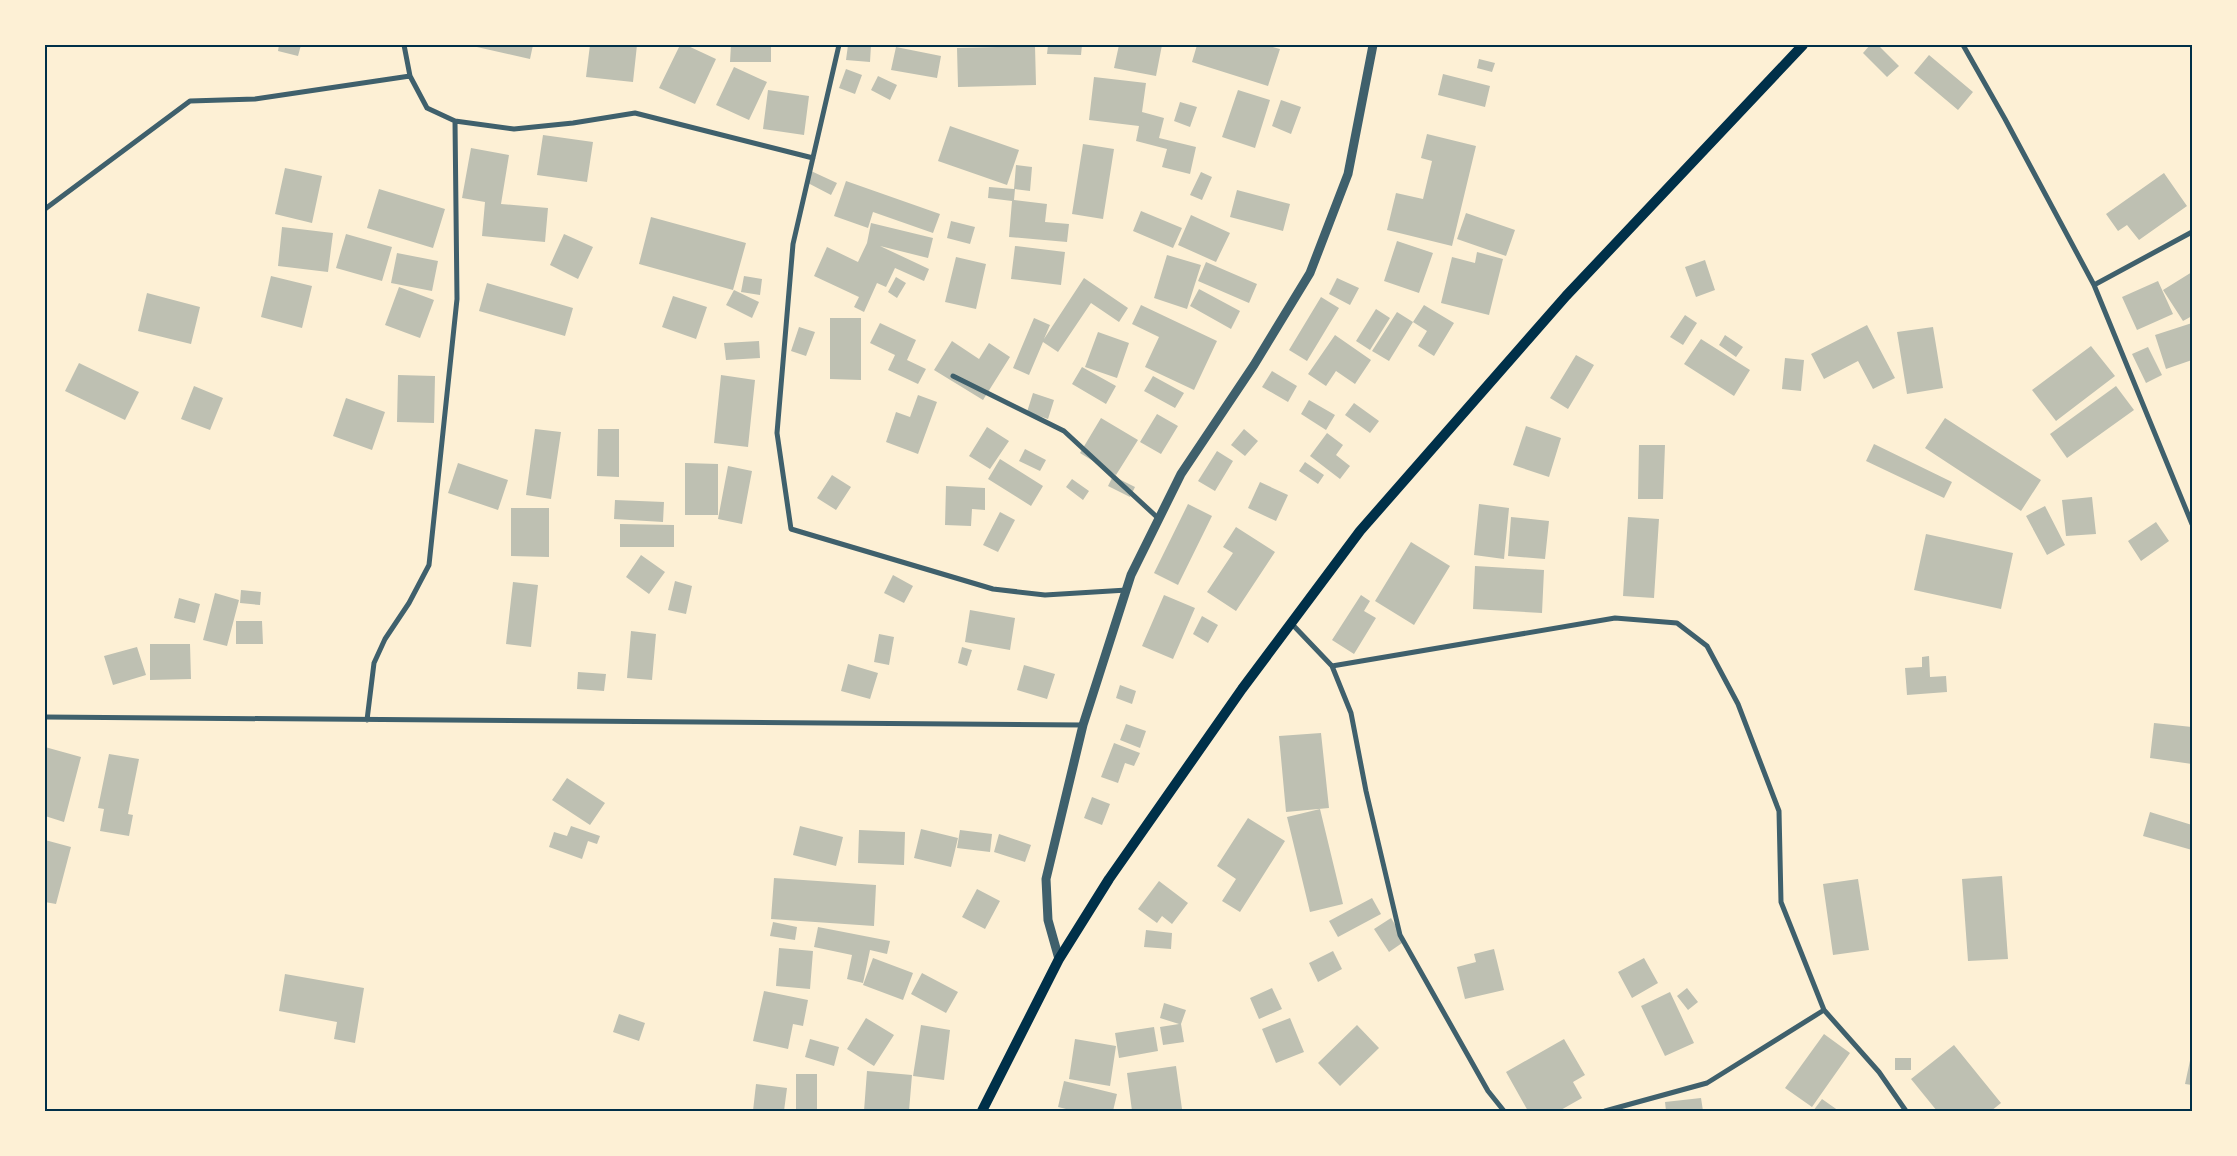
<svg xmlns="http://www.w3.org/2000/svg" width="2237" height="1156" viewBox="0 0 2237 1156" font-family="'Zilla Slab',serif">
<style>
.building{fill:#bec0b2}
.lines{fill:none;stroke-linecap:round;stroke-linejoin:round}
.minor{stroke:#3f606c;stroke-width:5}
.tertiary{stroke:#3f606c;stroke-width:9}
.secondary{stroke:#003049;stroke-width:10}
.neatline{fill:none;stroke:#003049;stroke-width:2}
</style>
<rect width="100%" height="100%" fill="#fdf0d5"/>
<path class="building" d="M279,45H301L298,56L278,51Z
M468,45H533L530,59Z
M590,45H637L633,82L586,77Z
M680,45H686L716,59L695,104L659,88Z
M731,45H771V62H730Z
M848,45H871L870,62L846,60Z
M1048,45H1082L1081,55L1047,54Z
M1119,45H1162L1156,76L1114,68Z
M1197,45H1266L1280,49L1268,86L1192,62Z
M1870,45H1878L1899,66L1887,77L1863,53Z
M1035,46L1036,85L958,87L957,48Z
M896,47L941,56L937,78L891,70Z
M1929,55L1973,92L1958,110L1914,73Z
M1479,59L1495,63L1492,72L1477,68Z
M734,67L767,82L749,120L716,105Z
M846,69L862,75L855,94L839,88Z
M1443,74L1490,86L1485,107L1438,95Z
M878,76L897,85L890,100L871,90Z
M1094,77L1146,83L1142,112L1164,118L1159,138L1196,147L1190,174L1162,167L1167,149L1136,141L1139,126L1089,120Z
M768,90L809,96L804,135L763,129Z
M1238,90L1270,100L1255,148L1222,137Z
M1281,100L1301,107L1291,134L1272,126Z
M1180,102L1197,107L1190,127L1174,121Z
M950,126L1019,150L1007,185L938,161Z
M1427,134L1476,146L1452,246L1387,230L1396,193L1423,199L1432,161L1421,158Z
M543,135L593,142L587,182L537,175Z
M1083,144L1114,149L1103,219L1072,214Z
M471,148L509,155L501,204L548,208L545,242L482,236L485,202L462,198Z
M1016,165L1032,167L1030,191L1015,189L1014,200L1047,204L1045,222L1069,224L1067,242L1009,237L1012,201L988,198L989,187L1014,189Z
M285,168L322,176L312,223L275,214Z
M811,171L837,183L831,195L806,182Z
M1201,172L1212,177L1202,200L1190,195Z
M2164,173L2187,206L2139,240L2127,225L2118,231L2106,214Z
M846,181L940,214L933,233L873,212L868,228L834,216Z
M379,189L445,209L433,248L367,228Z
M1237,190L1290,204L1283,231L1230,217Z
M1141,211L1182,228L1173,248L1133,231Z
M1466,213L1515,230L1506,256L1457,239Z
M1191,215L1230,233L1216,262L1178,245Z
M651,217L746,243L733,290L639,264Z
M951,221L975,227L970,244L947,238Z
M871,223L933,238L928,258L880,246L929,269L924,281L895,268L886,287L877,283L864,312L854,307L859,297L814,276L827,247L858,262L867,243Z
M282,227L333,233L328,272L278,266Z
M346,234L392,247L382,281L336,268Z
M564,234L593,247L578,279L550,265Z
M1397,241L1433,253L1419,293L1384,281Z
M1015,246L1065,252L1061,285L1011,279Z
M1477,252L1503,259L1489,315L1441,303L1452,257L1475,263Z
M397,253L438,261L432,291L391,283Z
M1167,255L1201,265L1187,309L1154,298Z
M956,257L986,264L976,309L945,302Z
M1705,260L1715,290L1696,297L1685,267Z
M1206,262L1257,284L1249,303L1198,281Z
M2192,272V316L2183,321L2163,290Z
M271,276L312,286L302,328L261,317Z
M744,276L762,279L760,295L741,292Z
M896,277L906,283L897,298L888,292Z
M1084,278L1128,308L1119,322L1091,303L1058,352L1043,342L1029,375L1013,368L1034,318L1050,325L1044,339Z
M1337,278L1359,288L1350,305L1329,294Z
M2158,281L2173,314L2137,330L2122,297Z
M487,283L573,308L565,336L479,311Z
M399,287L434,300L420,338L385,325Z
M1199,289L1240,311L1231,329L1190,306Z
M734,290L759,302L752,318L726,305Z
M147,293L200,307L191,344L138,331Z
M673,296L707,307L696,339L662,327Z
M1321,297L1339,308L1307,361L1289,350Z
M1141,305L1217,341L1194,390L1145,367L1159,337L1132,324Z
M1424,305L1454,323L1434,356L1418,346L1427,331L1413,322Z
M1376,309L1390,318L1370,350L1356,341Z
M1397,312L1413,322L1389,361L1372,351Z
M1685,315L1697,323L1683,345L1670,337Z
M830,318H861V380L830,379Z
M880,323L916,340L907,360L926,369L918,384L888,370L895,355L870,343Z
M2192,323V360L2166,369L2155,335Z
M1867,325L1895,378L1873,389L1858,361L1824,379L1811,354Z
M799,327L815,332L806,356L791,351Z
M1933,327L1943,388L1907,394L1897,332Z
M1098,332L1129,343L1117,378L1085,367Z
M1335,335L1371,360L1355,384L1336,371L1326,386L1308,374Z
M1725,335L1743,347L1736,357L1719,345Z
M1701,339L1750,370L1734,396L1684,364Z
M759,341L760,358L726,360L724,343Z
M952,341L979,359L989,343L1010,357L983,400L934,370Z
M2091,346L2115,376L2056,421L2032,390Z
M2148,347L2162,375L2146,383L2132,354Z
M1576,355L1594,365L1568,409L1550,398Z
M1785,358L1804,360L1801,391L1782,389Z
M79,363L139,392L125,420L65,391Z
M1082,367L1116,386L1106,404L1072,384Z
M1272,371L1297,386L1288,402L1262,387Z
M398,375L435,376L434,423L397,422Z
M721,375L755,380L748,447L714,443Z
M1153,376L1184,393L1175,408L1144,391Z
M194,386L223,398L210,430L181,419Z
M2116,386L2134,410L2067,458L2050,434Z
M1033,393L1054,400L1048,419L1027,412Z
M918,395L937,402L918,454L886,442L896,412L910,417Z
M346,398L385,412L372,450L333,436Z
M1309,400L1335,415L1326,430L1301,414Z
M1354,403L1379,421L1370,433L1345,415Z
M1157,414L1178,426L1161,454L1140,442Z
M1101,418L1138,440L1116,475L1080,453Z
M1945,418L2041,480L2021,511L1925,448Z
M1526,426L1561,438L1549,477L1513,465Z
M987,427L1009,441L990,469L969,456Z
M535,429L561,432L551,499L526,495Z
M598,429H619V477L597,476Z
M1244,429L1258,441L1245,456L1231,445Z
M1327,433L1343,445L1336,455L1350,466L1340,479L1310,456Z
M1874,444L1952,482L1944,498L1866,461Z
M1639,445H1665L1663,499H1638Z
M1025,449L1046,460L1040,471L1019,461Z
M1217,451L1233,461L1215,491L1198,481Z
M1000,459L1043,486L1031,506L988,479Z
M1305,462L1324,475L1318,484L1299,471Z
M458,463L508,480L498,510L448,493Z
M685,463L718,464V515H685Z
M728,466L752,471L742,524L718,519Z
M832,475L851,487L836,510L817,498Z
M1113,476L1135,487L1130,497L1108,486Z
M1072,479L1089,491L1083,500L1066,487Z
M1260,482L1288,495L1276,521L1248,508Z
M946,486L985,488V510L972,509L971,526L945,525Z
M2092,497L2096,534L2066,536L2062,500Z
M615,500L664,502L663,522L614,519Z
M1188,504L1212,516L1178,585L1154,573Z
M1479,504L1509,508L1504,559L1474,555Z
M2045,506L2065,545L2047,555L2026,516Z
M511,508H549V557L511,556Z
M1000,512L1015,520L998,552L983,545Z
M1511,517L1549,521L1545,559L1508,556Z
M1628,517L1659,519L1654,598L1623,596Z
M2156,522L2169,541L2141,561L2128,541Z
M620,524L674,525V547H620Z
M1236,527L1275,552L1236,611L1207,592L1233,553L1223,547Z
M1926,534L2013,553L2001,609L1914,590Z
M1411,542L1450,566L1414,625L1375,601Z
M641,555L665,572L649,594L626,577Z
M1475,566L1544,570L1542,613L1473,609Z
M893,575L913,586L904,603L884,593Z
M675,581L692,586L686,614L668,610Z
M513,582L538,585L531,647L506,644Z
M241,590L261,592L260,605L240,603Z
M215,593L239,600L227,646L203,640Z
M1164,595L1195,608L1173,659L1142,646Z
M1361,595L1370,601L1364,611L1376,618L1354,654L1332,640Z
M179,598L200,604L195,623L174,618Z
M970,610L1015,618L1010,650L965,642Z
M1202,616L1218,625L1208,643L1193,634Z
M236,621H262L263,644H236Z
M631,631L656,634L652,680L627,678Z
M879,634L894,637L889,665L874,662Z
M150,644H190L191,679L150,680Z
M137,647L146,675L113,685L104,656Z
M962,647L972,650L967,666L958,663Z
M1929,656L1930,677L1946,676L1947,692L1907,695L1905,668L1922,667V657Z
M848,664L878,673L870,699L841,691Z
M1024,665L1055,674L1047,699L1017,690Z
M578,672L606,674L604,691L577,689Z
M1120,685L1136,691L1132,704L1116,698Z
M2154,723L2192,727V764L2150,758Z
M1126,724L1146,731L1140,748L1120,740Z
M1321,733L1329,808L1286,812L1279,736Z
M1114,743L1140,753L1134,766L1125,763L1118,783L1101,777Z
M45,747L81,757L64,822L45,816Z
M109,754L139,759L128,814L133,815L129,836L100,831L104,809L98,808Z
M567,778L605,803L590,825L552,800Z
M1092,797L1110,804L1102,825L1084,818Z
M1320,809L1343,904L1310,912L1287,817Z
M2150,812L2192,825V850L2143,836Z
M1248,818L1285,841L1240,912L1222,901L1236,879L1217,866Z
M571,826L600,836L597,844L588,841L582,859L549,847L554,832L567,836Z
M800,826L843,837L836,866L793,855Z
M921,829L958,838L951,867L914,858Z
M859,830L905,832L904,865L858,863Z
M960,830L992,834L990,852L957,848Z
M999,834L1031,845L1025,862L994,852Z
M45,840L71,847L56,904L45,902Z
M2002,876L2008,959L1968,961L1962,879Z
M774,878L876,885L874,926L771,919Z
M1858,879L1869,950L1833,955L1823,884Z
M1159,881L1188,903L1172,924L1162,916L1157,923L1138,909Z
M977,889L1000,901L985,929L962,917Z
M1372,898L1381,914L1338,937L1329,921Z
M1391,918L1405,941L1389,952L1374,929Z
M773,922L797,927L795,940L770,936Z
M818,927L890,941L887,954L870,950L863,983L847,979L852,955L814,947Z
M1146,930L1172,933L1171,949L1144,947Z
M779,948L813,951L810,989L776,986Z
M1494,949L1504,990L1465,999L1457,967L1476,962L1474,954Z
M1333,951L1342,969L1318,982L1309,963Z
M873,958L913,973L903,1000L863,985Z
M1644,958L1658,983L1632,998L1618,972Z
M922,973L958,992L946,1013L911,994Z
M285,974L364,988L355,1043L334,1039L337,1022L279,1011Z
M1272,988L1282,1009L1259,1019L1250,998Z
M1687,988L1698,1002L1688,1010L1677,996Z
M764,991L808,1000L803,1026L793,1024L788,1049L753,1041Z
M1670,992L1694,1043L1665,1056L1641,1006Z
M1164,1003L1186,1010L1181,1024L1184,1042L1163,1045L1160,1027L1179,1024L1160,1018Z
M619,1014L645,1023L639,1041L613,1032Z
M866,1018L894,1035L874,1066L847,1049Z
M1290,1018L1304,1052L1276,1063L1262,1029Z
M921,1025L950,1030L944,1080L913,1076Z
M1357,1025L1379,1048L1340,1086L1318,1063Z
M1154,1027L1158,1051L1119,1058L1115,1033Z
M1824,1034L1850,1053L1812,1107L1785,1088Z
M810,1039L839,1047L834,1066L805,1057Z
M1075,1039L1116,1046L1110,1086L1069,1079Z
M1564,1039L1585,1075L1573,1082L1582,1098L1559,1111H1528L1506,1072Z
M1954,1045L2001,1103L1991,1111H1937L1911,1079Z
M2191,1056H2192V1085L2185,1084Z
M1895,1058H1911V1070H1895Z
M1176,1066L1182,1109L1132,1111L1127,1073Z
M867,1071L912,1075L909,1111H864Z
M796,1074H817V1111H796Z
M1064,1081L1117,1094L1113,1111H1074L1058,1107Z
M756,1084L787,1088L784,1111H753Z
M1701,1098L1703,1111H1666L1665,1102Z
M1822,1099L1839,1111H1813Z"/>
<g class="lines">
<path class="minor" d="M404,45L410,76L427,108L455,121L514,129L573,123L635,113L813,158
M839,45L793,244L777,433L791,529L993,589L1045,595L1127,590
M1963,45L2005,119L2094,285L2192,524
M45,209L190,101L255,99L410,76
M2094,285L2192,232
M953,376L1064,431L1159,519
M1291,623L1332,666L1351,713L1366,791L1400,935L1488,1091L1504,1111
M1332,666L1615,618L1677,623L1707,646L1738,704L1779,811L1781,902L1824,1010L1879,1072L1906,1111
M45,717L1083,725
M367,720L374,663L385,639L409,603L429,565L457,299L455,121
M1605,1111L1707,1083L1824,1010"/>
<path class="tertiary" d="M1059,959L1048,920L1046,879L1083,725L1131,575L1181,474L1254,365L1310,273L1348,174L1373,45"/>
<path class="secondary" d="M982,1111L1059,959L1109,879L1242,689L1360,531L1566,296L1803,45"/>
</g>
<rect width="2237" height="1156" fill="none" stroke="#fdf0d5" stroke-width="92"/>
<rect x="46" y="46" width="2145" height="1064" class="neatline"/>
</svg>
